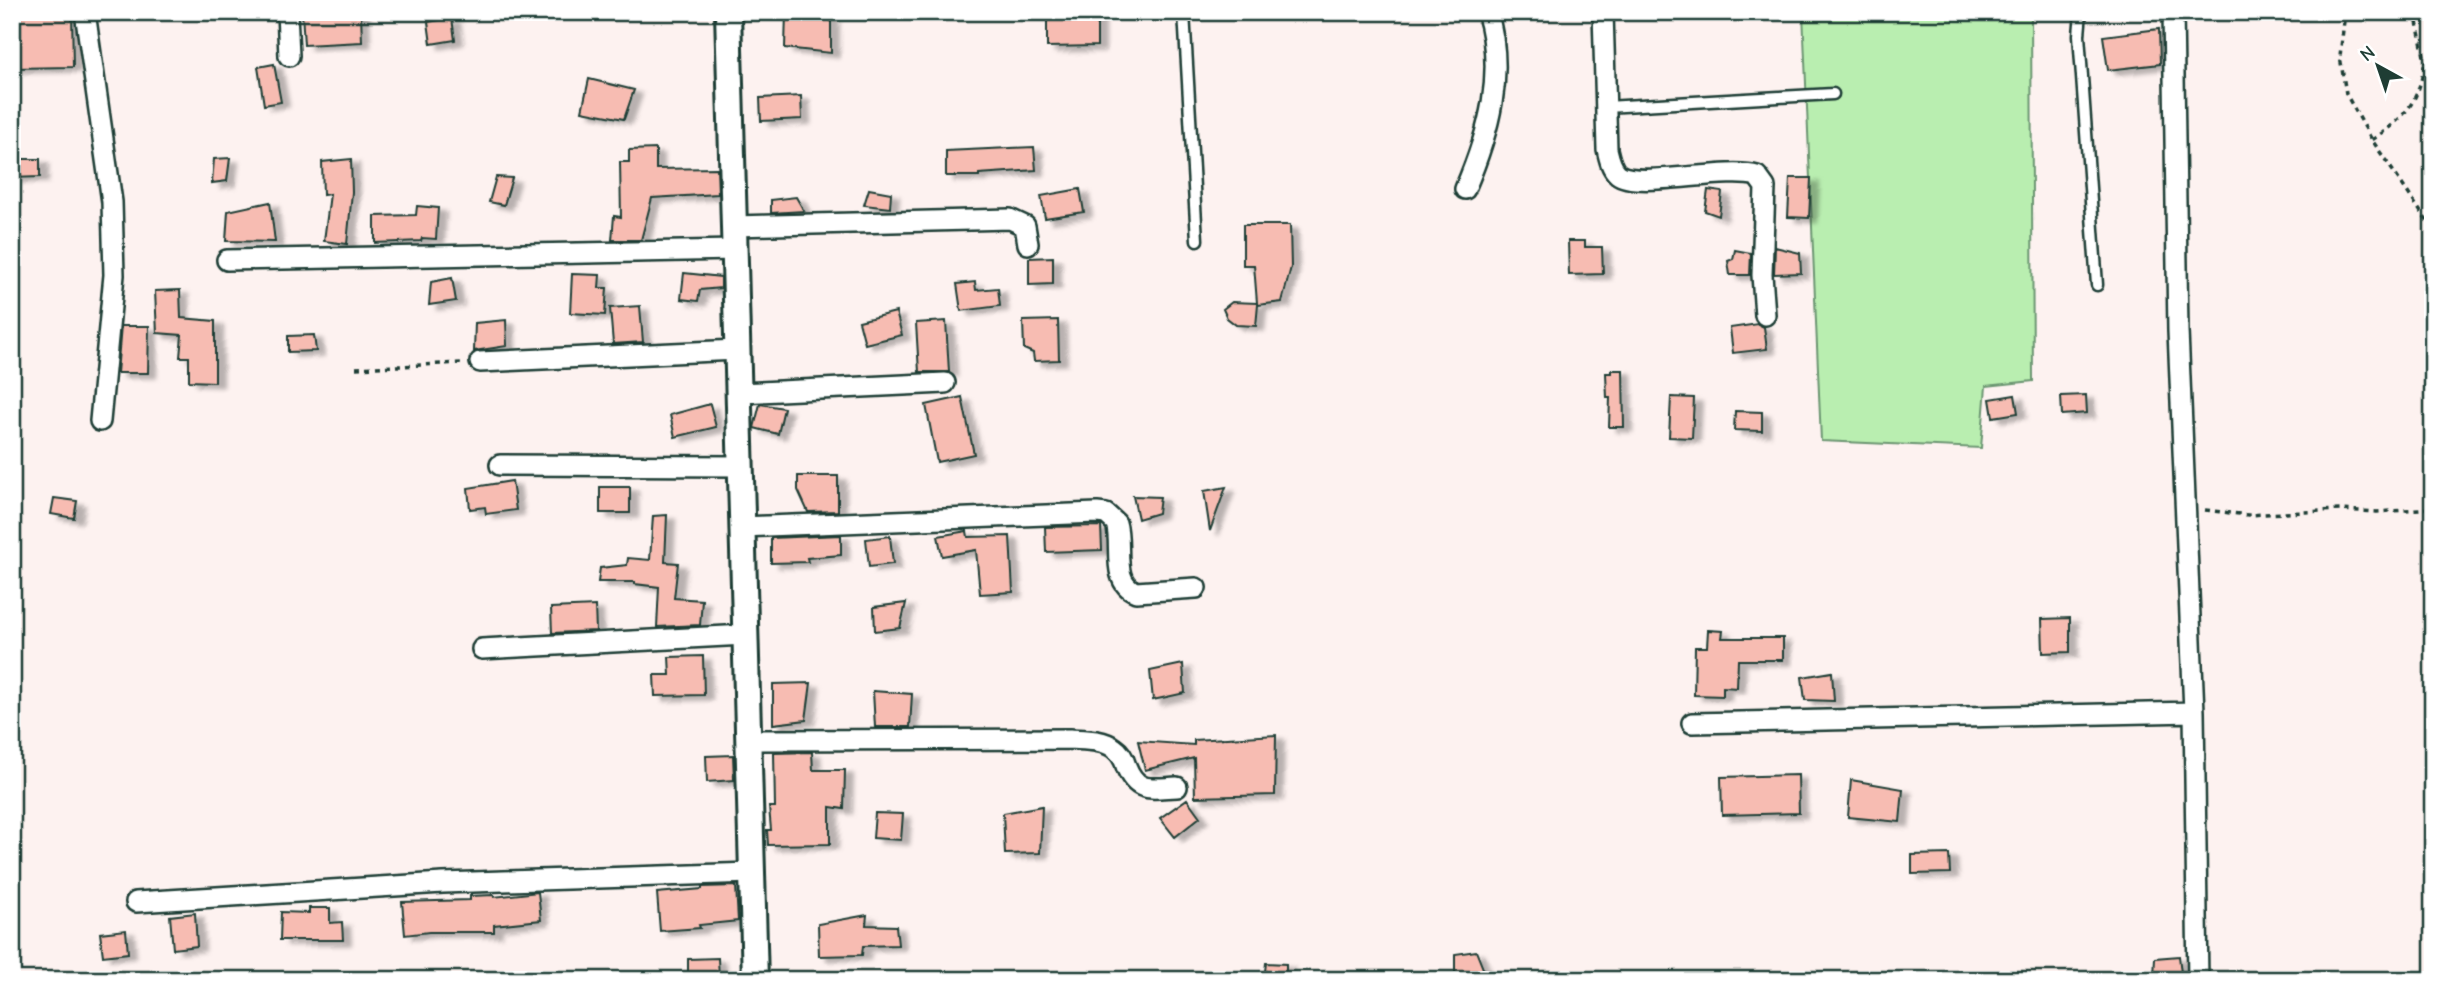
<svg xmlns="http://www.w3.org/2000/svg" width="2445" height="992" viewBox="0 0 2445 992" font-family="'Comic Neue',sans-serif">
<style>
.green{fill:#b9eeb0;stroke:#6c9672;stroke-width:2}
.building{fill:#f7bcb2;stroke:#1f3d34;stroke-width:2;filter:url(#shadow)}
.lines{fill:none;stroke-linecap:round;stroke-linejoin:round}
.service-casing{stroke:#1f3d34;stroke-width:15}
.minor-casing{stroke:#1f3d34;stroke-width:24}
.tertiary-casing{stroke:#1f3d34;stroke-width:30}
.path{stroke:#1f3d34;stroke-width:3.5;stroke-dasharray:5 5;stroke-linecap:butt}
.service{stroke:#fff;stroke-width:10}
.minor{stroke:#fff;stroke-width:19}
.tertiary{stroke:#fff;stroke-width:24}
</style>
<defs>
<filter id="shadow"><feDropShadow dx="8" dy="4.5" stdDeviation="2" flood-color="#0004"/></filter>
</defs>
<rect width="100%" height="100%" fill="#fdf2f0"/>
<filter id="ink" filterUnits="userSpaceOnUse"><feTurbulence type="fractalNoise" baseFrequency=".0143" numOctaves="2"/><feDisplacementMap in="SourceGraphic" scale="14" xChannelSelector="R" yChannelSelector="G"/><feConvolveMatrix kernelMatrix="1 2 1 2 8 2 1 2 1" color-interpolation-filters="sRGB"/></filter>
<g filter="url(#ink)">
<path class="green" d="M1803,12H2031L2033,381L1986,386L1981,448L1821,441Z"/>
<path class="building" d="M12,12H72L73,67L12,68Z
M302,12H361L362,42L304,45Z
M786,12H831V53L785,48Z
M1047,12H1097V46L1047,47Z
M452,18L455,40L431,44L428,22Z
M2159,29L2160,64L2108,70L2103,36Z
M274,64L281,102L264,105L258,67Z
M589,79L634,90L624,119L582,111Z
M801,96L802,119L761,121L760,98Z
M1034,147L1036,170L979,174V176H946V151Z
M656,149V169L717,168L718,194L652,198L641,240H612L614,216L621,217L620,162H629V150Z
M230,158L227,181L212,183L214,159Z
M12,159H40V177L12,178Z
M351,159L352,192L347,244L324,241L330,194L323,195L322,162Z
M496,177L512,178L504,205L489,202Z
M1790,178H1811L1809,218L1788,217Z
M869,189L891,193L890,208L864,205Z
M1080,189L1084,212L1045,218L1041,196Z
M1708,190L1722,192L1719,216L1705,211Z
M796,197L804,211L771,213V200Z
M270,202L275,242L226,241L228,211Z
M417,206L438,208L436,239L422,238L421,241L375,243V216L416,215Z
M1243,225H1290L1291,267L1282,302L1258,305L1256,326L1236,325L1227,318L1223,309L1232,302L1257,303L1254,265H1243Z
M1568,241H1585V247H1602L1603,274L1569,275Z
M1775,247L1800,253L1801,273L1774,274Z
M1735,250L1751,253L1750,275H1730L1728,261L1733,259Z
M1053,257V284L1029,285V258Z
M684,273L721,277V288L700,290L698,301L681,299Z
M572,274L600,275L599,288H607L605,315L570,313Z
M452,278L456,301L429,305L431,282Z
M975,282L976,290L998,288L1000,306L961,311L957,284Z
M180,290L181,318L215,321V382L189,381V357H180L182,335L157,333L155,291Z
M640,306L643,342L613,344L610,308Z
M896,312L902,335L865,344L859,321Z
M506,320L507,346L474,351L475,323Z
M1058,320L1059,360L1034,361L1033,353L1024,349L1023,321Z
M946,321L949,372H919L916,323Z
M1758,324L1764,327L1767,349L1733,353L1730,328Z
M121,326H149L148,373H117Z
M314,335L316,351L288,352V336Z
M1611,370H1623L1624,427H1609L1610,398H1607L1606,373H1611Z
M2015,395L2018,413L1993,417L1990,399Z
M2086,395L2087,413L2062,415L2061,396Z
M962,397L974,454L937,462L926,405Z
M1671,397L1694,398L1692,438L1669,437Z
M710,404L716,427L675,437L670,415Z
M760,404L784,408L778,434L754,428Z
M1735,411L1762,412V431L1734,430Z
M798,476H838V511L808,512L798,490Z
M512,481L516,510L486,514L485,507L470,509L468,488Z
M600,487H630V513H600Z
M1226,487L1210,531L1204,491Z
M1133,496L1160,497L1158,513L1138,519Z
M54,498L77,501L74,518L51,514Z
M667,515L665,562L678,563L674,598L702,600L700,625L657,627L659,587L635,584V582H598L600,568L627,565L628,558L650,560L653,516Z
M1101,526L1102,550L1046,552L1045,527Z
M967,531L968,537L1010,536L1013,592L980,594L976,550L942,556L938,536Z
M841,535V555L807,558L808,562L771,563V538Z
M890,536L893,564L869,567L866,539Z
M906,603L900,628L875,631L874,607Z
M595,606L596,631L552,633L551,608Z
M2070,618V652L2043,653L2042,619Z
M1708,630L1723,631L1722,638H1783V660H1738L1737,688L1723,687V696L1694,695L1695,647H1707Z
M703,656L704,695L655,696L654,675H670L669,657Z
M1183,664L1185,693L1153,700L1150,671Z
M1832,672L1834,701L1805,700L1802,677Z
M811,683L806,720L773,724V684Z
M873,691L912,694L910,727H875Z
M1276,735L1275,795L1195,797L1194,758L1145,770L1138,741L1194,745V740Z
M812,752L813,770H845L844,809L830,807V844L768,845L767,830H771L769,807H775L774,753Z
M733,755L734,780L707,782L706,756Z
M1798,775L1799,813L1722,815L1721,777Z
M1851,780L1903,789L1900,822L1848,817Z
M1187,799L1200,817L1175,837L1160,818Z
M1042,806L1040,853L1005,854L1003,813Z
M875,813L903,814L901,840L873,838Z
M1949,854L1950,873L1912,874V855Z
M736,886L738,921L699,925L700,928L660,931L657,893L702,889V887Z
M538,892L541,920L494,925V932H429L405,935L402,902L470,900V896L494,895V897Z
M309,908H330V923L342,922L343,940H280L281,912L309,913Z
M195,913L197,946L173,949L170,916Z
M867,915L866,925L896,926L898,945L863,946L862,955L819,956L818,924Z
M126,930L128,953L103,956L100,933Z
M1476,951L1486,976L1455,980V954Z
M2179,956L2181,973L2154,977L2155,958Z
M718,958L719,978L688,979V959Z
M1266,963L1286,964V980H1264Z"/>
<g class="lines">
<g class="service-casing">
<path id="service" d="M1184,12L1197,240
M2081,12L2079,35L2097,285
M1606,107L1833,94"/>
</g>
<g class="minor-casing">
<path id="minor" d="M85,12L112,202L114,275L100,421
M287,12L289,56
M1603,12L1607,149C1609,158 1611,168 1618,174C1637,189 1726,167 1757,176L1765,187L1762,275L1765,315
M2173,12L2178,331L2194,712L2198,980
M1465,189C1489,133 1506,72 1487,12
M734,226L1010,219L1025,226L1028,244
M227,260L735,250
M480,362L737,350
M739,393L945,383
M500,465L741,466
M742,527L1097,513L1106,514L1116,523C1123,545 1110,582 1136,592L1196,588
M482,649L745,635
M1692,723L2194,712
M748,740L1070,739C1083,740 1103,739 1114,748C1120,752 1124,759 1126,766C1137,794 1152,788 1177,787
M136,902L443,883L752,873"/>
</g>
<g class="tertiary-casing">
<path id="tertiary" d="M728,12L755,980"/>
</g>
<path class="path" d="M2349,12L2344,21L2340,56L2346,94L2372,140L2433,230
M2415,12L2425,61L2433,68
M2372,140C2406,117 2419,102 2425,61
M356,368L462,363
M2205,510L2248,515L2340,510L2377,512L2433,508"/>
<use href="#service" class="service"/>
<use href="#minor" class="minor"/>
<use href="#tertiary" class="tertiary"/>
</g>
</g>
<rect width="2445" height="992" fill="none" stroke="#fff" stroke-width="42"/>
<rect x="21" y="21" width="2403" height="950" fill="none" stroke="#1f3d34" stroke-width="2.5" filter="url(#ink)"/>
<g transform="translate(2378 66) rotate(320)" stroke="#ffffff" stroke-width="5" paint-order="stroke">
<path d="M0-5L12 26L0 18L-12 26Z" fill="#1f3d34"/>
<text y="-10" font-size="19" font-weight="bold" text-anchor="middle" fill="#1f3d34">N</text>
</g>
</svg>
